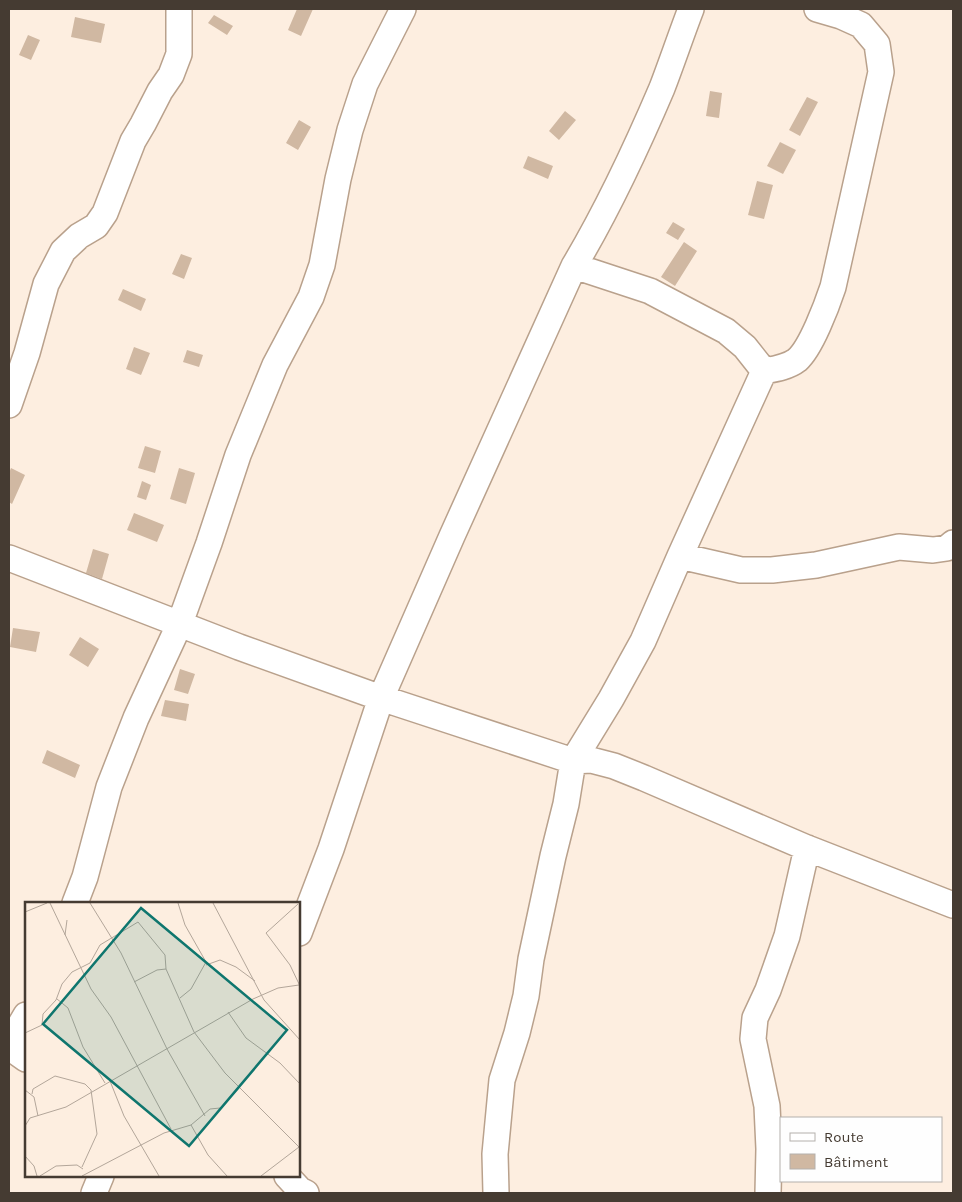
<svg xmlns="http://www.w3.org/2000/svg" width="962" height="1202" viewBox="0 0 962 1202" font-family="Karla,sans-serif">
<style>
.building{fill:#d0b8a2}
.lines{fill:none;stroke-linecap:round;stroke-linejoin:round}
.minor-casing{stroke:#b9a18c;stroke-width:28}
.minor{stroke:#fff;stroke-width:25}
.inset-road{fill:none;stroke:#b3a69a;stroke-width:1}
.view{fill:#0f766e;fill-opacity:0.15;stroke:#0f766e;stroke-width:2.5}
.inset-edge{fill:none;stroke:#453b32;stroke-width:2.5}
</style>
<rect width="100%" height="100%" fill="#fdeee0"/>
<path class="building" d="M297,9H313L301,36L288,30Z
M214,15L233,26L227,35L208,23Z
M75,17L105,24L101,43L71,37Z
M28,35L40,40L31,60L19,55Z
M710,91L722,93L719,118L706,116Z
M807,97L818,102L800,136L789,130Z
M565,111L576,120L559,140L549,131Z
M299,120L311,127L298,150L286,143Z
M780,142L796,150L783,174L767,166Z
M528,156L553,166L548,179L523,168Z
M757,181L773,185L764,219L748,215Z
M673,222L685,229L678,240L666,233Z
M684,242L697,251L675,286L661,277Z
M181,254L192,258L184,279L172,274Z
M123,289L146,299L141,311L118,300Z
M134,347L150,353L141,375L126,369Z
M187,350L203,355L199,367L183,362Z
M145,446L161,451L155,473L138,468Z
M11,468L25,475L12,504L9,502V473Z
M179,468L195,473L186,504L170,499Z
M142,481L151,485L146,500L137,497Z
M134,513L164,525L157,542L127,530Z
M93,549L109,554L102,579L86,573Z
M13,628L40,632L36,652L10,647Z
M80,637L99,649L88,667L69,655Z
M180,669L195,674L188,694L174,690Z
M165,700L189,704L186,721L161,716Z
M47,750L80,765L75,778L42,763Z"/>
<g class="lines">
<g class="minor-casing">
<path id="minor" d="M574,266L650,291L726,331L745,347L764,371
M764,371C775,369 788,367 797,360C811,348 827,305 833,287L881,72L877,44L861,25L841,16L817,9
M9,405L27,353L46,284L63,251L79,236L96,226L105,213L133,141L143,124L160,91L171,75L179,54V9
M680,556L741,570H772L816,565L899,547L933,550L947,548L953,543
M9,558L239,647L381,698L573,761L591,760L614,766L644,778L807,848L953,905
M75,903L85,877L109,787L136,718L180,623L209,543L238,455L275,365L311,297L322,265L338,179L350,130L365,84L403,9
M299,933L331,849L381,698L452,536L574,266C608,209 636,149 662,88C672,62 681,35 691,9
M9,1044L26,1015
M9,1047L26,1059
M287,1176L300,1190L306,1193
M94,1193L101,1176
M496,1193L495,1154L502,1080L517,1033L526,996L531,959L553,856L566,804L573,761L611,699L643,641L680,556L764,371
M768,1193L769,1149L767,1106L753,1039L755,1018L768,990L787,936L807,848"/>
</g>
<use href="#minor" class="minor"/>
</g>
<g transform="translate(25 902)">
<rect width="275" height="275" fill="#fdeee0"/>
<path class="inset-road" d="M25,1L66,87L86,115L146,227M65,1L96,51L142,147L180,214M153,1L160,23L181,60L166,87L155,96M188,1L239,98L275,138M273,2L241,31L265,63L275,84M0,10L22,1M40,33L42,18M181,63L195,58L211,65L230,79M109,80L132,68L141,67M32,97L43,106L58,145L80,181M203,110L221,136L255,161L275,182M0,131L17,123L18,112L31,98L37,82L47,70L65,61L75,43L113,20L140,53L141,67L169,130L200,171L275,246M85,179L99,214L134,274M0,188L9,195L13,214M7,192L8,187L30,174L60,182L66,188L72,232L57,265M166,223L183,253L202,274M0,224L5,216L41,205L228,97L253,86L274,83M0,254L9,264L12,274M15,274L31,264L52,263L58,267M57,274L139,231L166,223L185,207L195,206L215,185M236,274L274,245"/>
<path class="view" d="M116,6L262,128L164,244L18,122Z"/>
<rect width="275" height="275" class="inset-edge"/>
</g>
<rect width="962" height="1202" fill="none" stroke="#453b32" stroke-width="20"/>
<rect x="780" y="1117" width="162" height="65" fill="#fefefe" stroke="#b4b0ac"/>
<rect x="790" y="1133" width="25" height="8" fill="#ffffff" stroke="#b4b0ac"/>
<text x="824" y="1142" font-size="15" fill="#453b32">Route</text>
<rect x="790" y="1154" width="25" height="15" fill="#d0b8a2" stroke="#b4b0ac"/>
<text x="824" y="1167" font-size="15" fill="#453b32">Bâtiment</text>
</svg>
